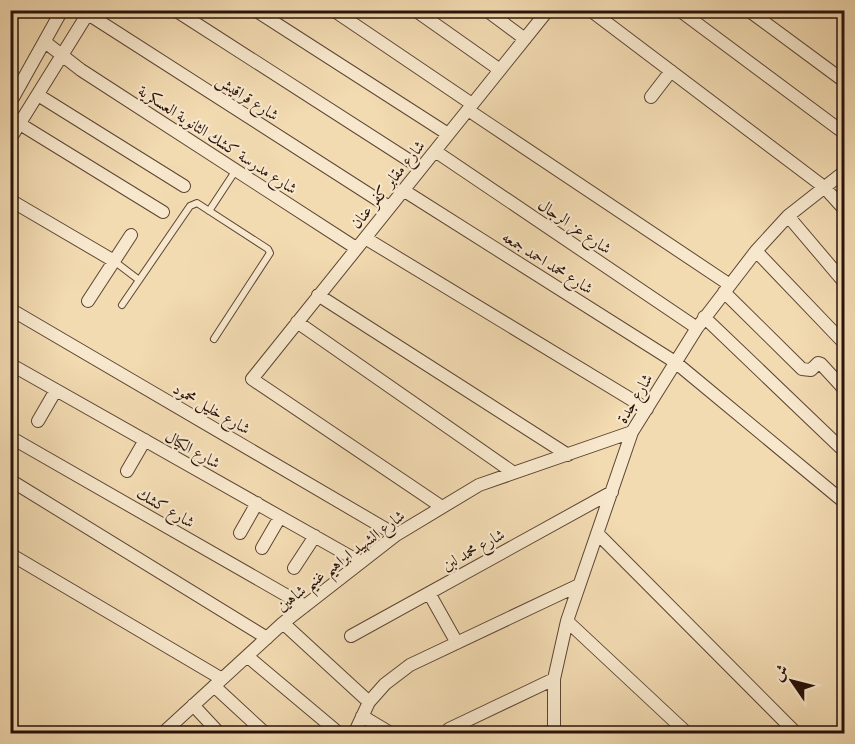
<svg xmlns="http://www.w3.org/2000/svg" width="855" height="744" viewBox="0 0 855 744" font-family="'IM FELL Great Primer',Amiri,serif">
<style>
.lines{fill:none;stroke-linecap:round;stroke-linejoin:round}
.service-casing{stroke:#5c4534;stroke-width:8}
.minor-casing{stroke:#5c4534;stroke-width:14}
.service{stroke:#f7e7cc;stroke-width:6}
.minor{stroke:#f7e7cc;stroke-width:12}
.labels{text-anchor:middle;stroke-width:4.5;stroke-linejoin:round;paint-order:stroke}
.street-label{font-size:16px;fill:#2a130a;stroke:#f7e7cc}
</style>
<rect width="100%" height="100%" fill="#f2dab1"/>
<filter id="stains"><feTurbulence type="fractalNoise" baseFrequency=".00333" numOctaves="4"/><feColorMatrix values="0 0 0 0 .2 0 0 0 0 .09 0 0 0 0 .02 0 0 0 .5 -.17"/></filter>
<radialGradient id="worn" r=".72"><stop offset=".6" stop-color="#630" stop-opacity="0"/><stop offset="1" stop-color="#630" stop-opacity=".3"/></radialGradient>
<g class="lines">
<g class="service-casing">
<path id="service" d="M209,211L236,170
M114,261L139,280
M122,305L190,206L197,203L268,249L270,253L214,339"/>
</g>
<g class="minor-casing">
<path id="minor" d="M175,10L421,168
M255,10L448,134
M333,10L472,104
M415,10L500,70
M486,10L525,39
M590,10L824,187L844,209
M679,10L844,133
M748,10L844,81
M88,14L389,207
M45,42L81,70L356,248
M38,95L184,186
M651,97L671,71
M10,103L62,10
M468,110L730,285
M20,124L163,212
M10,139L90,10
M435,151L697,328
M403,190L675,362L844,502
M10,200L114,261
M788,216L844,282
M365,238L647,409
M756,251L844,343
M724,292L802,369L811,370L818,363L821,364L844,389
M318,295L568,455
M88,301L131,235
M10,309L396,535
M704,317L844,451
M297,322L511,471
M10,364L360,562
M38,421L56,390
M10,437L305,606
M127,471L145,440
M10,480L267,638
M442,507L252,379L548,10
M240,533L257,503
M598,534L797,734
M262,548L280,517
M10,554L222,679
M294,568L315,536
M429,593L457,643
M567,621L688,734
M283,623L369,702
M351,636L612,492
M247,656L340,734
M214,686L266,734
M193,705L220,734
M362,716L392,734
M10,729L19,734
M449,729L554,679
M162,734L283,623L396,535L479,485L632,432
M354,734L369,702L385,684L410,665L579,585
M554,734V679L567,621L632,432L697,328L756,251L788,216L844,172"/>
</g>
<use href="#service" class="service"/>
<use href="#minor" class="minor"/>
</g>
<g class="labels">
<g class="street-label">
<text transform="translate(248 97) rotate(33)" y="6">شارع قراقيش</text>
<text transform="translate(218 139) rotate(33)" y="6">شارع مدرسة كشك الثانوية العسكرية</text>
<text transform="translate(387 184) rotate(-51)" y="6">شارع مقابر كفر عنان</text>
<text transform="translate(575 226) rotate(34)" y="6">شارع عز الرجال</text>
<text transform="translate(548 262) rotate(32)" y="6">شارع محمد احمد جمعه</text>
<text transform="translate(634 398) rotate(-59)" y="6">شارع جدة</text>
<text transform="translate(212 408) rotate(30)" y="6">شارع خليل محمود</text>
<text transform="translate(193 449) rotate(29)" y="6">شارع الكيال</text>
<text transform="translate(166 507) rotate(30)" y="6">شارع كشك</text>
<text transform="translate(473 549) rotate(-29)" y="6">شارع محمد لبن</text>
<text transform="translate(340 560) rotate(-37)" y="6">شارع الشهيد ابراهيم غنيم شاهين</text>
</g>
</g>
<rect width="855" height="744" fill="none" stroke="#f2dab1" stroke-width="36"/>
<rect x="12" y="12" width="831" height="720" fill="none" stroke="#2a130a" stroke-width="3"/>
<rect x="18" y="18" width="819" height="708" fill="none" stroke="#2a130a" stroke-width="1.5"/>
<g transform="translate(792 681) rotate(305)" stroke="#f7e7cc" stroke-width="4.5" paint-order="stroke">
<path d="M0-4.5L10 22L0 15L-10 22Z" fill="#2a130a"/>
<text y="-9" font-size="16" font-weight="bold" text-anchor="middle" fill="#2a130a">ش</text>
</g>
<rect width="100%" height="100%" filter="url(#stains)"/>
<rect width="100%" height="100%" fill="url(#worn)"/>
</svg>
